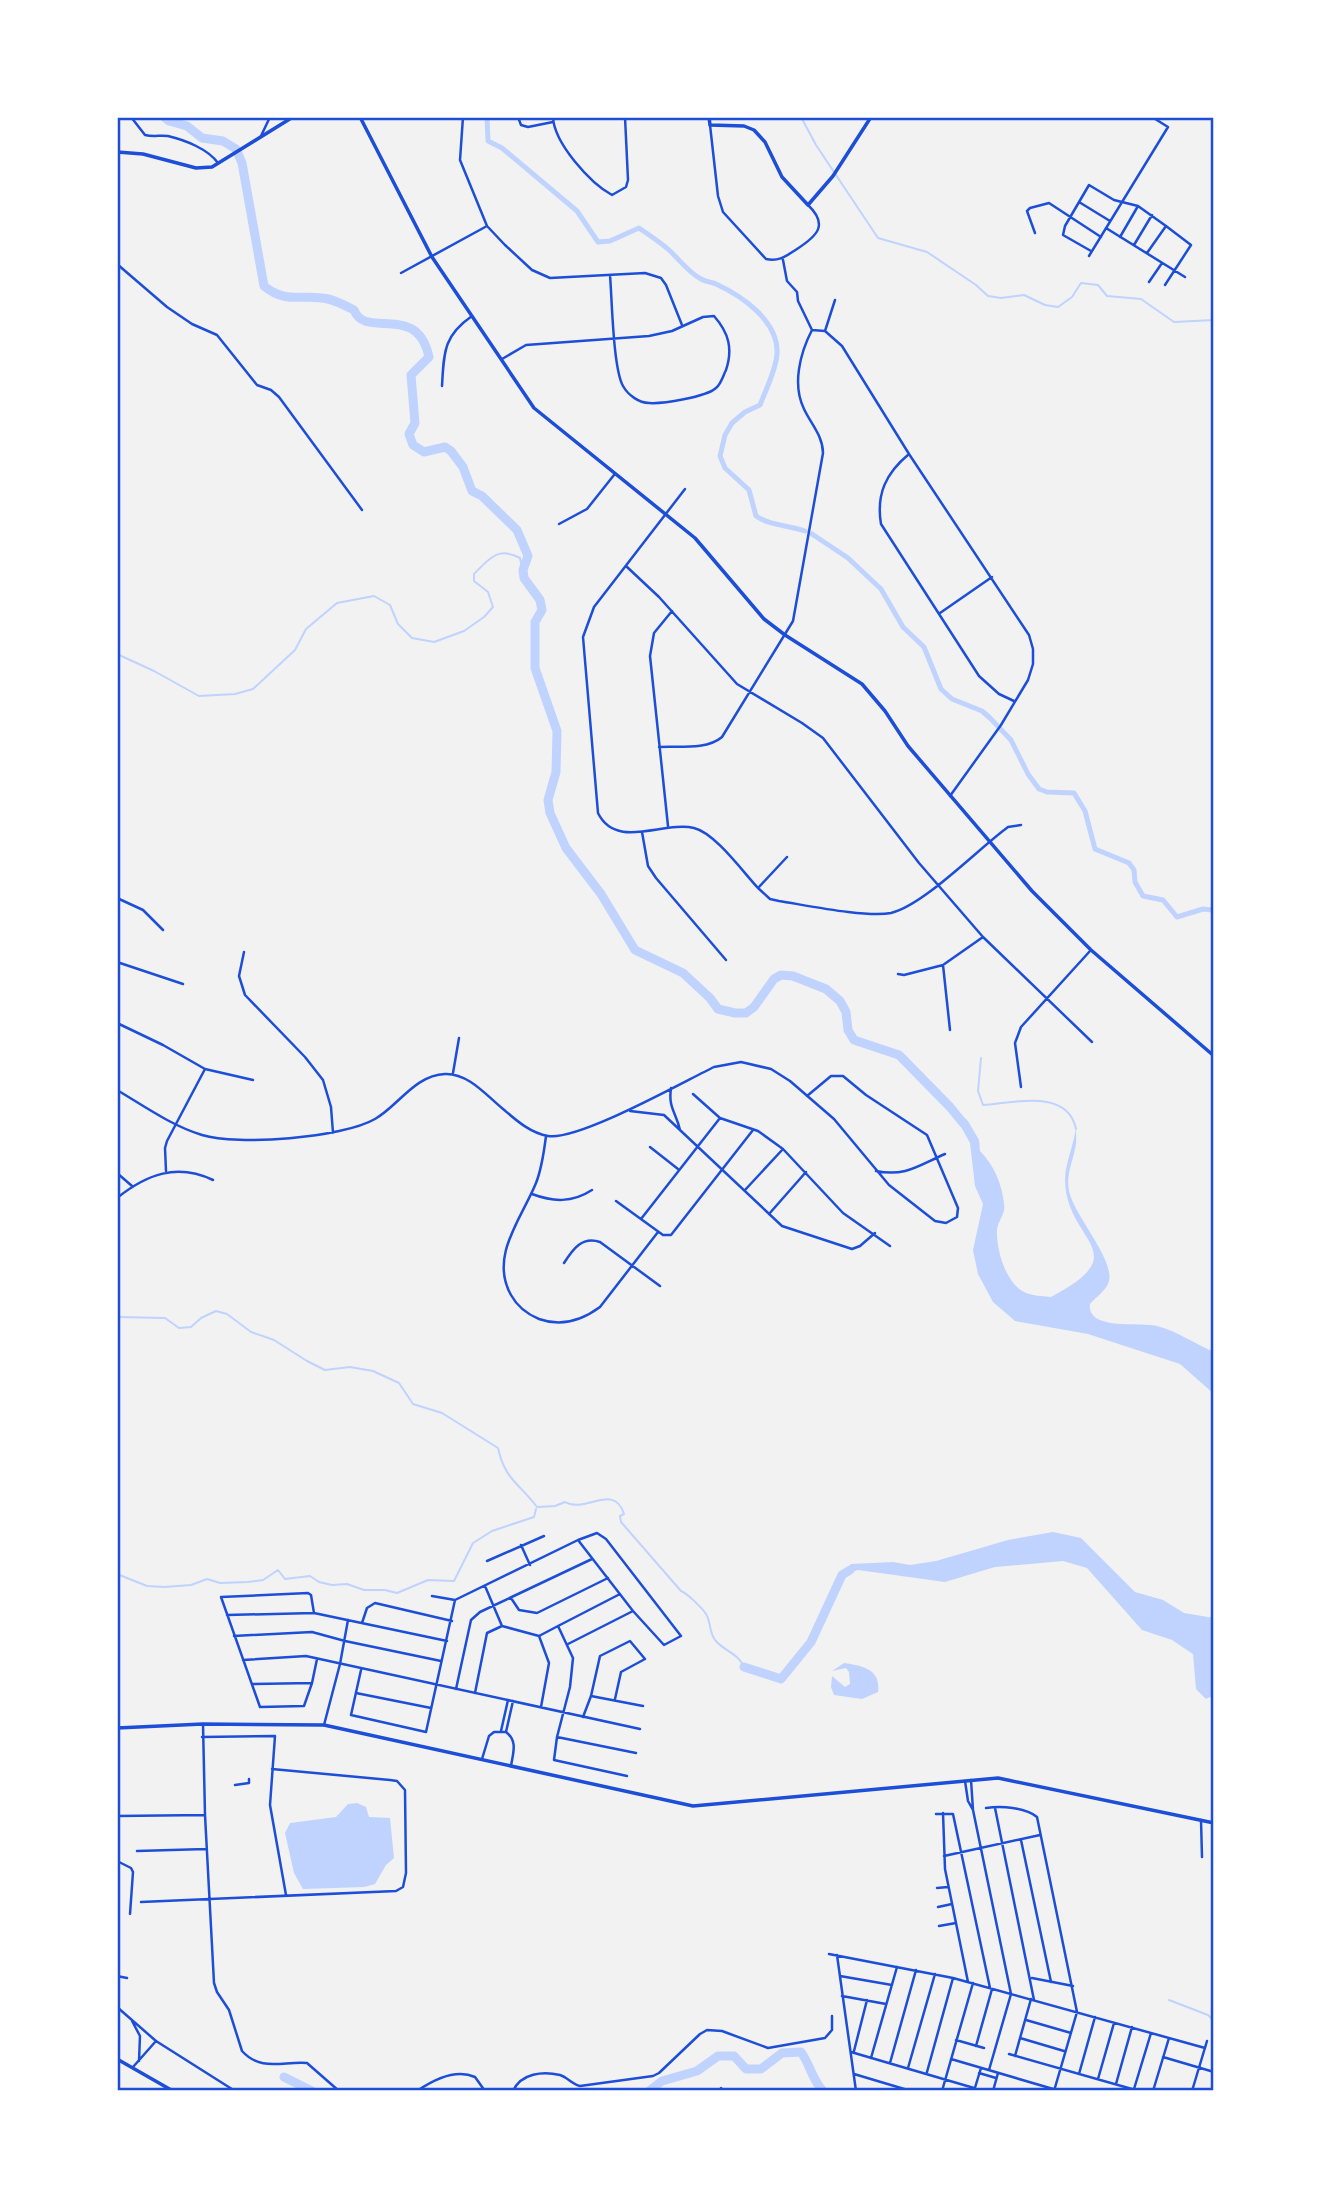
<svg xmlns="http://www.w3.org/2000/svg" width="1331" height="2208" viewBox="0 0 1331 2208" font-family="Cabin,sans-serif">
<style>
.water{fill:#bfd3fe}
.lines{fill:none;stroke-linecap:round;stroke-linejoin:round}
.stream{stroke:#bfd3fe;stroke-width:2}
.canal{stroke:#bfd3fe;stroke-width:5}
.river{stroke:#bfd3fe;stroke-width:9}
.minor{stroke:#1d4ed8;stroke-width:2.5}
.tertiary{stroke:#1d4ed8;stroke-width:3.5}
.secondary{stroke:#1d4ed8;stroke-width:3.5}
.neatline{fill:none;stroke:#1d4ed8;stroke-width:2.5}
</style>
<rect width="100%" height="100%" fill="#f2f2f2"/>
<path class="water" d="M899,1055L968,1121L979,1140L980,1151C994,1165 1002,1184 1004,1204C1006,1213 998,1221 997,1229C996,1249 1005,1282 1024,1292C1031,1296 1043,1296 1051,1297C1138,1251 1066,1243 1065,1180C1065,1163 1074,1145 1076,1127C1076,1134 1077,1142 1075,1149C1072,1164 1066,1175 1069,1191C1074,1216 1118,1263 1108,1284C1105,1291 1095,1298 1090,1304C1089,1310 1091,1314 1096,1318C1114,1328 1138,1322 1157,1326C1177,1331 1195,1344 1214,1352V1394L1180,1364L1088,1334L1015,1321L993,1302L978,1274L973,1250L983,1204L975,1186L970,1143L950,1107Z
M1053,1532L1081,1538L1135,1592L1163,1600L1184,1613L1214,1618V1695L1206,1699L1196,1689L1193,1654L1172,1640L1142,1630L1087,1568L1063,1561L995,1567L945,1582L858,1570L842,1575L851,1564L893,1562L910,1565L936,1561L1008,1540Z
M844,1663C863,1666 881,1669 878,1692L862,1699L834,1695L831,1687L832,1676L845,1687L850,1684L849,1672L846,1668L832,1671Z
M357,1803L366,1807L369,1817L390,1818L394,1858L386,1865L375,1884L364,1887L303,1889L294,1873L285,1833L290,1823L336,1817L348,1804Z"/>
<g class="lines">
<path class="stream" d="M801,117L816,145L878,238L927,252L976,285L988,296L1001,298L1024,295L1045,305L1058,307L1072,297L1081,283L1098,285L1107,296L1141,299L1174,322L1214,320
M117,654L154,671L199,696L235,694L253,689L295,650L306,629L337,603L374,596L390,605L398,624L412,638L434,642L464,631L484,617L493,607L488,592L474,581V574C489,559 498,546 520,558L524,578
M981,1058L978,1091L983,1105C1013,1103 1068,1088 1076,1129
M117,1317L165,1318L179,1328L191,1327L201,1318L216,1311L227,1314L251,1332L274,1340L307,1361L325,1370L350,1367L373,1371L399,1383L413,1404L442,1413L498,1448C505,1480 519,1483 537,1507
M538,1507L555,1506L565,1502C585,1514 614,1482 624,1514L620,1516L621,1522L681,1591C687,1593 703,1609 706,1614C711,1622 709,1632 715,1640C724,1651 738,1653 744,1667
M117,1574L147,1586L164,1587L191,1585L207,1579L220,1583L248,1582L263,1580L278,1570L285,1579L310,1576L319,1582L332,1585L347,1584L364,1590H385L397,1593L428,1580L454,1581L473,1543L492,1531L534,1517L536,1509
M1169,2000L1208,2015L1214,2021"/>
<path class="canal" d="M487,117L488,141L502,148L577,211L598,242L610,241L639,228C649,235 660,242 669,250C679,259 689,273 701,279C706,282 712,282 716,284C742,296 779,321 777,354C776,370 766,389 760,405L745,412L732,423L725,435L720,456L725,468L749,490L756,516C771,526 788,525 805,531
M812,534L848,558L881,589L903,627L924,647L941,689L952,699L982,711L990,718L1011,740L1028,774L1039,789L1047,792L1074,793L1085,811L1095,849L1129,863L1134,870L1135,882L1143,896L1163,900L1177,917L1203,909L1212,910L1214,912"/>
<path class="river" d="M164,117L169,121L187,126L202,138L223,141L236,149L242,163L264,286C287,305 303,293 328,299C337,301 346,306 354,310C365,340 417,301 429,357L411,375L415,423L409,434L413,445L424,452L445,447L451,451L463,467L472,491L482,496L517,530L528,556L523,570L524,578L540,600L542,610L535,622V668L557,731L556,772L548,800L550,813L566,848L601,894L635,950L683,973L710,998L718,1009L735,1013H746L754,1007L774,979L781,975L793,976L826,989L840,1001L846,1012L848,1030L854,1040L899,1055L950,1107L963,1123
M744,1667L781,1679L811,1642L842,1575L850,1570
M284,2077L312,2091
M649,2091L662,2081L697,2071L718,2056H734L746,2069H761L782,2053L801,2052C811,2066 811,2078 823,2091"/>
<path class="minor" d="M131,117L145,135C153,137 161,135 168,136C185,140 208,149 218,163
M463,117L460,160L487,226L505,245L532,270L550,278L645,273L661,278L666,285L682,325
M518,117L521,125L528,127L553,122
M553,117C554,143 590,183 612,195L626,187L628,180L625,117
M710,125L718,196L723,212L766,259C779,262 786,256 797,249C817,236 829,225 808,205
M261,136L270,117
M1079,202L1110,221
M1106,228L1185,277
M1035,233L1027,211L1030,208L1049,203L1101,237
M1120,237L1138,206
M1134,245L1152,215
M1091,251L1063,235L1065,226L1089,185L1114,200L1138,206L1166,226L1147,253
M1089,256L1168,127L1152,117
M783,260L787,281L797,292L798,301L812,330
M117,264L167,307L192,324L217,335L257,385L271,390L279,397L362,510
M401,273L487,226
M1149,282L1162,263
M1165,285L1191,245L1166,226
M825,331L835,300
M502,359L526,345L649,336L672,331L703,317L714,316C729,333 733,349 726,370C723,376 721,384 716,388C706,397 662,404 649,403C639,403 628,395 623,386C613,368 612,299 610,275
M442,386C444,353 443,336 472,316
M909,454C886,473 876,494 881,524L979,676L999,694L1014,701
M685,489L594,607L583,637L598,813C616,850 663,821 694,828C715,833 743,872 758,888L787,857
M559,524L587,509L614,475
M626,566L659,597L737,684L802,723L823,738L919,863L983,937L1092,1042
M940,613L992,577
M659,747C679,746 707,750 722,737L793,621L823,453C823,436 811,424 804,409C792,385 800,353 812,330L825,331L842,346L909,454L1029,635L1033,649V664L1028,680L1001,725L950,796
M668,826L650,656L654,633L672,611
M642,832L648,866L656,878L726,960
M758,888L770,899L779,901C805,905 867,918 891,913C924,905 978,849 1008,827L1021,825
M117,898L143,910L163,930
M244,952L239,976L245,995L305,1057L323,1080L331,1107L333,1133
M117,962L183,984
M943,965L950,1030
M898,974L904,975L943,965L983,937
M117,1023L163,1045L205,1069L253,1080
M453,1073L459,1038
M1021,1087L1015,1043L1021,1027L1090,951
M671,1088C668,1108 676,1112 680,1130
M117,1090C144,1106 172,1126 202,1135C238,1146 342,1138 375,1119C398,1106 415,1075 445,1074C468,1073 486,1095 503,1109C516,1120 530,1133 548,1136C578,1141 681,1083 714,1067L741,1062L771,1069L790,1081L834,1119L889,1185L935,1221L946,1223L957,1217L958,1208L927,1135L866,1095L843,1076H831L807,1096
M693,1094L720,1118L758,1131L783,1149L843,1213L890,1246
M630,1111L664,1115L782,1226L852,1249L860,1246L875,1233
M546,1136C544,1152 542,1168 536,1183C522,1218 489,1256 511,1295C517,1306 527,1314 539,1319C561,1327 581,1321 600,1307L658,1232
M650,1147L678,1169
M166,1171L165,1148L167,1141L205,1069
M876,1171C906,1177 919,1165 945,1154
M117,1173L132,1186
M745,1190L783,1149
M532,1194C553,1202 572,1203 592,1190
M117,1198C147,1174 177,1163 213,1180
M616,1201L663,1235H671L753,1130
M769,1214L806,1172
M641,1219L720,1118
M564,1263C573,1249 582,1236 600,1242L660,1286
M521,1545L530,1565
M487,1561L544,1536
M485,1586L502,1626
M432,1596L455,1600L578,1540L597,1533L606,1539L681,1636L664,1645L633,1611L578,1540
M511,1598L519,1610L537,1613L608,1578
M314,1613L311,1595L308,1593L221,1597L260,1707L304,1706L312,1683L317,1659
M227,1615L314,1613L447,1641
M362,1623L367,1608L375,1603L452,1621
M558,1626L620,1594
M234,1636L312,1632L345,1641L441,1661
M568,1644L633,1611
M243,1660L306,1656L640,1729
M361,1670L351,1715L426,1732L455,1600
M253,1684L312,1683
M456,1689L471,1620L480,1612L592,1559
M356,1693L431,1708
M475,1693L487,1633L502,1626L539,1636
M591,1696L643,1706
M541,1707L549,1663L539,1636L558,1626L573,1658L570,1687L557,1737L554,1760L627,1776
M583,1717L591,1696L600,1656L630,1641L645,1659L621,1672L615,1699
M203,1724L205,1815L214,1983L217,1992L229,2010L242,2051C261,2072 283,2061 307,2063L339,2091
M324,1725L340,1664L348,1620
M501,1731L508,1700
M506,1732L513,1701
M202,1737L275,1736L270,1805L286,1895
M557,1737L636,1753
M482,1759L489,1736L494,1732H506C518,1741 513,1753 511,1766
M971,1780L973,1810L1011,1994L989,2070
M965,1781L968,1801L973,1810
M235,1785L249,1783V1779
M986,1808C1001,1806 1025,1807 1037,1817L1077,2012L1054,2091
M995,1808L1034,2000
M943,1813L945,1869L968,1982
M936,1814H953L990,1988
M117,1816L205,1815
M1201,1820L1202,1857
M1021,1840L1051,1982
M137,1851L206,1849
M944,1856L1040,1835
M117,1861L131,1868L133,1872L130,1914
M937,1888L948,1887
M141,1902L396,1891L403,1887L406,1873L405,1790L397,1781L390,1780L272,1769
M938,1907L952,1904
M939,1926L956,1923
M829,1954L953,1978L1205,2048
M837,1955L856,2091
M117,1976L127,1978
M840,1976L892,1985
M1032,1978L1073,1986
M842,1996L886,2004
M117,2007L156,2041L235,2091
M131,2019L140,2036L139,2061
M1026,2020L1071,2033
M1020,2038L1064,2051
M956,2040L984,2048
M976,2046L992,1989
M854,2051L867,2000
M851,2052L974,2088
M1009,2054L1139,2091
M1015,2056L1031,1999
M1163,2057L1214,2072
M871,2058L897,1967
M951,2059L1060,2091
M890,2063L916,1970
M133,2067L156,2041
M908,2068L935,1974
M927,2072L953,1978
M979,2073L996,2078
M854,2074L911,2091
M1079,2074L1095,2017
M1098,2079L1114,2023
M1116,2084L1132,2027
M721,2088L723,2091
M1134,2089L1151,2033
M417,2091C433,2080 455,2068 475,2077L485,2091
M513,2091C521,2073 543,2071 560,2075C567,2077 572,2084 580,2086L653,2076L659,2073L700,2034L707,2030L722,2031L768,2048L825,2038L832,2030V2016
M942,2091L973,1983
M974,2091L981,2068
M993,2091L998,2073
M1153,2091L1169,2038
M1192,2091L1207,2041"/>
<path class="tertiary" d="M709,117L710,125L744,126L754,130L765,142L782,177L808,205L833,176L871,117
M117,152L143,154L196,168L212,167L293,117
M117,2059L173,2091"/>
<path class="secondary" d="M360,117L432,257L534,408L695,538L764,619L785,635L862,684L885,711L908,746L1032,891L1091,950L1214,1056
M117,1728L203,1724L324,1725L693,1806L998,1778L1214,1823"/>
</g>
<rect width="1331" height="2208" fill="none" stroke="#ffffff" stroke-width="238"/>
<rect x="119" y="119" width="1093" height="1970" class="neatline"/>
</svg>
